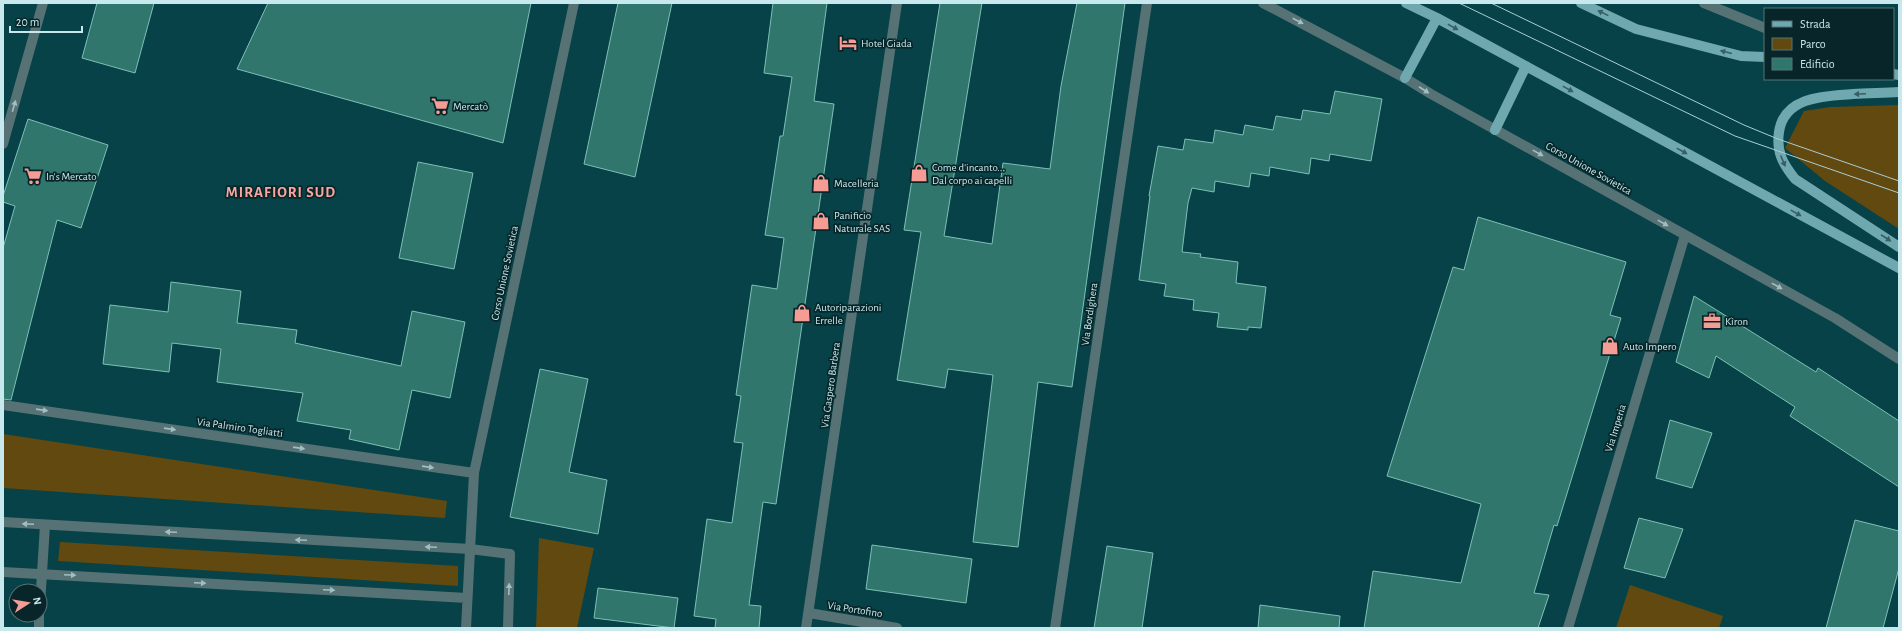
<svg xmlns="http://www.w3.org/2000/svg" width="1902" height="631" viewBox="0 0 1902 631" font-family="'Alegreya Sans',sans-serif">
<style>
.green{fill:#61490f}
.building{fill:#31766d;stroke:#7cc0b6}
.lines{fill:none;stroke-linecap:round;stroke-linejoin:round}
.street{stroke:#577275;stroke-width:10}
.primary{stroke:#6fa8af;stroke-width:10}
.tram{stroke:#a9ced3;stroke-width:1}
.oneway{fill:#366065}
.oneway2{fill:#a0bfc2}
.labels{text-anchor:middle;stroke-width:3.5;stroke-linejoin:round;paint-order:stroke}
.poi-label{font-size:11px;fill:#c7e8ec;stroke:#082629;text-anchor:start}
.street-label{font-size:11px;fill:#c7e8ec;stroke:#082629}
.district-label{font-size:15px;font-weight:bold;letter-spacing:1px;fill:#fba7a0;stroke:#082629}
</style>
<rect width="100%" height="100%" fill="#064248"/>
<path class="green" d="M1899,105V229L1825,181L1785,148L1804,111L1830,107Z
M3,434L447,501L445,518L3,488Z
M539,538L594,548L577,628H536Z
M60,542L458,566V586L58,561Z
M1630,585L1723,616L1719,628H1616Z"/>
<path class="building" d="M97,3H154L135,73L82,58Z
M268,3H531L503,143L237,69Z
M618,3H672L635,177L584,164Z
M773,3H827L814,101L834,104L776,504L763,502L749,605L761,606L759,628H715L716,619L694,616L707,519L732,523L743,443L734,442L741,396L736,395L752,285L777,289L784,238L765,235L780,136H783L792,77L764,73Z
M940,3H982L944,236L992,244L1003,163L1050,169L1061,86L1077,3H1125L1072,387L1038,382L1018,547L973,542L993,375L948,369L945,388L897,380L921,232L904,230Z
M1335,91L1382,99L1371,161L1330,154L1329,161L1311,158L1309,174L1270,167L1269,176L1251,173L1249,187L1215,181L1214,192L1192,188L1188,203L1182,252L1201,254L1200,257L1238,262L1236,283L1266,287L1261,328L1248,327V330L1217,327L1219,313L1193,310L1194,300L1164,296L1166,284L1139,280L1150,196H1149L1158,146L1183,150L1185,139L1213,143L1215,130L1243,135L1245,125L1273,130L1276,116L1301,120L1303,110L1330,114Z
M28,119L108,145L81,228L57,220L11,400L3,399V248L15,206L3,202V196Z
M418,162L473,173L454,269L399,258Z
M1478,217L1626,262L1610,315L1621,318L1557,526L1554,525L1534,593L1549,595L1538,628H1364L1373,571L1461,583L1481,504L1387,476L1453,267L1464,270Z
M171,282L241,291L237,323L297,330L295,343L401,366L412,311L465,322L450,398L412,390L399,450L349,439L351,430L297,421L303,393L217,382L221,349L172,343L169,372L103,364L110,305L168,312Z
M1694,296L1816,372L1818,368L1899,421V487L1790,416L1795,407L1716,356L1709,378L1676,362Z
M540,369L588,379L569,472L607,480L598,534L510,517Z
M1670,420L1712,433L1692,488L1656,478Z
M1639,518L1683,529L1665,578L1624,568Z
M1855,520L1899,531V568L1883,628H1826Z
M872,545L972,559L966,603L866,589Z
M1107,546L1153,553L1142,628H1094Z
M598,588L678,598L674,628L594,618Z
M1260,605L1340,616L1339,628H1258Z"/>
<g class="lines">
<path class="street" d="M1263,3L1405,78L1431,94L1835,318L1899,359
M1704,3L1765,28
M3,144L43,3
M3,405L474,473
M3,522L470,549L510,554L508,628
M3,572L467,598
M40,605L45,525
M809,613L897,628
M39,628V615
M466,628L474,473L574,3
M806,628L897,3
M1055,628L1147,3
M1568,628L1685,235"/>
<path class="primary" d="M1406,3L1437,18L1899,268
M1581,3L1636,29L1741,56L1765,57
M1893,74L1899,75
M1405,78L1437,18
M1899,92C1884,93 1868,93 1853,94C1825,96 1784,96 1779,132C1776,152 1783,164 1795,179L1899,247
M1495,130L1526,66"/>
<path class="tram" d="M1459,3L1735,136L1899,193
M1491,3L1744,125L1778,139L1899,181"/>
</g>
<defs><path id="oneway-solid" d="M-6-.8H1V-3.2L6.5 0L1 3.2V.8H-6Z"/></defs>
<g class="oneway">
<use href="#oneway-solid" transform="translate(1603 13) rotate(-154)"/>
<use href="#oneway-solid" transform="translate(1453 27) rotate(29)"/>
<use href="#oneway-solid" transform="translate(1726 52) rotate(-166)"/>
<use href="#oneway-solid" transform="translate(1568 89) rotate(29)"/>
<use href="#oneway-solid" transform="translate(1860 94) rotate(177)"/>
<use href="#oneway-solid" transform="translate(1682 151) rotate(29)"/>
<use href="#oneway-solid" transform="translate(1783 161) rotate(67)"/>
<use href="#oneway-solid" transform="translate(1796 213) rotate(29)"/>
<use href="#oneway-solid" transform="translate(1886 238) rotate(33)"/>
</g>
<g class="oneway2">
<use href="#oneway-solid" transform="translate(1298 21) rotate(28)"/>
<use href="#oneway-solid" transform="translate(1424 90) rotate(33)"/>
<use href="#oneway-solid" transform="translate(14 106) rotate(-74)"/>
<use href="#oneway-solid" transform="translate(1538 153) rotate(29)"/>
<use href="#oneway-solid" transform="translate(1663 223) rotate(29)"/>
<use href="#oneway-solid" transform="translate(1777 286) rotate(29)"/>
<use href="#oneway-solid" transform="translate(42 410) rotate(8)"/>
<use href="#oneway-solid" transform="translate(170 429) rotate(8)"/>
<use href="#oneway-solid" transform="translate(299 448) rotate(8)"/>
<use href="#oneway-solid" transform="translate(428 467) rotate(8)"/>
<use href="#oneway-solid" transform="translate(28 524) rotate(-177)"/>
<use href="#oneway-solid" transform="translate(171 532) rotate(-177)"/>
<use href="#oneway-solid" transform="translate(301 540) rotate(-177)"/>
<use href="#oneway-solid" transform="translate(431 547) rotate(-177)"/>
<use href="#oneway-solid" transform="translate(70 575) rotate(3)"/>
<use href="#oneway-solid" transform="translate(200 583) rotate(3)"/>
<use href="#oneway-solid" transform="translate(509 589) rotate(-88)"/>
<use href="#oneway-solid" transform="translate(329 590) rotate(3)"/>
</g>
<defs>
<g id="hotel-bare" transform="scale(1.38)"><path d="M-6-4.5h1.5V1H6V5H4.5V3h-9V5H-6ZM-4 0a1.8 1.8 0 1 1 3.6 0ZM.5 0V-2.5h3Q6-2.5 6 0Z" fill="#f59c95" stroke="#082629" stroke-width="2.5" paint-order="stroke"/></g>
<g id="supermarket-bare" transform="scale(1.38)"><path d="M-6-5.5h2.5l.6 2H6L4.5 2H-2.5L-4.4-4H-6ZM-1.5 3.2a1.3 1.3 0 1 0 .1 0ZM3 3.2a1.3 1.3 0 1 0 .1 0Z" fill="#f59c95" stroke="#082629" stroke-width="2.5" paint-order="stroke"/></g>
<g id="shop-bare" transform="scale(1.38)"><path d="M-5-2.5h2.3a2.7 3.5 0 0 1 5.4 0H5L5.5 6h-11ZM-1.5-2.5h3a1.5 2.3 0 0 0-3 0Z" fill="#f59c95" stroke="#082629" stroke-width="2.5" paint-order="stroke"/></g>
<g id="office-bare" transform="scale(1.38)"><path d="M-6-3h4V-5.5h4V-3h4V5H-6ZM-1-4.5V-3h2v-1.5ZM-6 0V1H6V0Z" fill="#f59c95" stroke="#082629" stroke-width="2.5" paint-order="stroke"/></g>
</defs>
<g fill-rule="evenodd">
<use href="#hotel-bare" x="848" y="43"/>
<use href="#supermarket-bare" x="440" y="106"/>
<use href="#shop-bare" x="919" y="173"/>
<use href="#supermarket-bare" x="33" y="176"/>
<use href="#shop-bare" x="821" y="183"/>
<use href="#shop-bare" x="821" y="221"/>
<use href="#shop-bare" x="802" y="313"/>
<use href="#office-bare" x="1712" y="321"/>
<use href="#shop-bare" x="1610" y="346"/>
</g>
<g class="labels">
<g class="poi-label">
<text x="861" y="47">Hotel Giada</text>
<text x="453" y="110">Mercatò</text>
<text x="932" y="171">Come d'incanto...<tspan x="932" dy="13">Dal corpo ai capelli</tspan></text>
<text x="46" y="180">In's Mercato</text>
<text x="834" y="187">Macelleria</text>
<text x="834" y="219">Panificio<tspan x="834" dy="13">Naturale SAS</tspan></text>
<text x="815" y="311">Autoriparazioni<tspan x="815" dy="13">Errelle</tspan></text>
<text x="1725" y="325">Kìron</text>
<text x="1623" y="350">Auto Impero</text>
</g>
<g class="street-label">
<text transform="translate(1589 168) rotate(29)" y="4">Corso Unione Sovietica</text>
<text transform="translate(504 273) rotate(-78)" y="4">Corso Unione Sovietica</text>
<text transform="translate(1089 314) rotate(-82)" y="4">Via Bordighera</text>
<text transform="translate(830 385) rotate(-82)" y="4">Via Gaspero Barbera</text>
<text transform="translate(240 427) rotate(8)" y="4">Via Palmiro Togliatti</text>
<text transform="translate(1615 428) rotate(-73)" y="4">Via Imperia</text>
<text transform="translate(855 609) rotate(9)" y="4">Via Portofino</text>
</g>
<g class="district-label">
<text x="281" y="197">MIRAFIORI SUD</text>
</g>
</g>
<rect width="1902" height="631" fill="none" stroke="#c7e8ec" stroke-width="8"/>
<rect x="1764" y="8" width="130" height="72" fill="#082629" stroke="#547477"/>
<rect x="1772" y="21" width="20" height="6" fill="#6fa8af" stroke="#547477"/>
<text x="1800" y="28" font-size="12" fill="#c7e8ec">Strada</text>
<rect x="1772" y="38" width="20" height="12" fill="#61490f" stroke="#547477"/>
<text x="1800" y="48" font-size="12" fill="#c7e8ec">Parco</text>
<rect x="1772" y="58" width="20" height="12" fill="#31766d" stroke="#547477"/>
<text x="1800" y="68" font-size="12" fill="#c7e8ec">Edificio</text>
<g transform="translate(28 603) rotate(78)"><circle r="19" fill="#082629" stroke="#547477"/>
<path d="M0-3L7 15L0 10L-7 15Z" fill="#f59c95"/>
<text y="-6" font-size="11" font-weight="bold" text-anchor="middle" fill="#c7e8ec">N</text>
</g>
<path d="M10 26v6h72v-6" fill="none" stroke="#c7e8ec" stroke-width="2"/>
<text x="16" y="26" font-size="12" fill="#c7e8ec" stroke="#082629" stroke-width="3" paint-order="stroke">20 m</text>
</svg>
